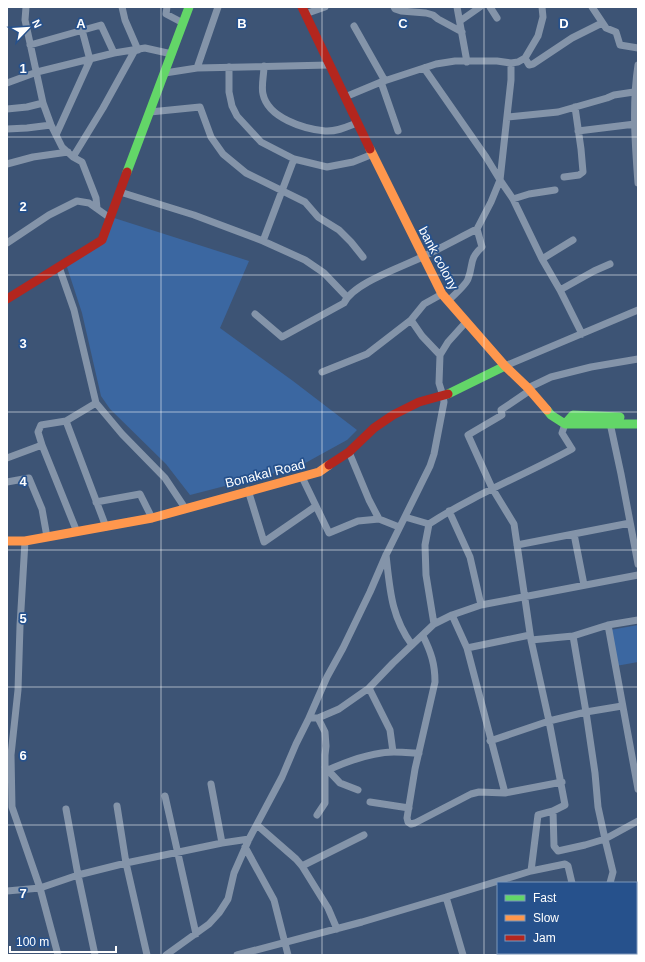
<svg xmlns="http://www.w3.org/2000/svg" width="645" height="962" viewBox="0 0 645 962" font-family="Helvetica,sans-serif">
<style>
.green{fill:#3b67a1}
.lines{fill:none;stroke-linecap:round;stroke-linejoin:round}
.street{stroke:#8494a9;stroke-width:7}
.fast{stroke:#63d668;stroke-width:9}
.slow{stroke:#ff974d;stroke-width:9}
.jam{stroke:#b3261e;stroke-width:9}
.grid{fill:none;stroke:#fff;stroke-width:1;stroke-opacity:0.55}
.labels{text-anchor:middle;stroke-width:3.5;stroke-linejoin:round;paint-order:stroke}
.street-label{font-size:13px;fill:#fff;stroke:#26518c}
.grid-label{font-size:13px;text-anchor:middle;font-weight:bold;fill:#fff;stroke:#26518c;stroke-width:3.5;stroke-linejoin:round;paint-order:stroke}
</style>
<rect width="100%" height="100%" fill="#3d5475"/>
<path class="green" d="M111,217L249,261L220,328L293,381L357,430L347,440L298,467L190,495L166,464L110,409L101,396L82,313L66,264L102,240Z
M638,625V662L616,666L610,630Z"/>
<g class="lines">
<path class="street" d="M26,7L25,20L43,103L51,125L62,147L73,157L82,162L96,198L97,208
M122,7L125,20L138,50
M167,7L166,14L183,23
M394,7L395,9L401,11L426,13L433,15L438,19L462,32
M457,7L467,62
M490,7L497,18
M592,7L606,28L616,32L620,45L638,48
M305,14L325,7
M460,21L480,7
M354,26L385,81
M30,45L101,25L114,53
M525,58L529,65L533,64L572,38L602,23
M511,63V80L500,180L513,199L542,259L560,290L582,334
M638,65C632,104 635,144 638,183
M264,66C264,75 261,86 263,94C268,118 304,129 325,131C336,132 347,127 357,123
M229,67V92L232,106L237,116L261,142L294,159L327,167L353,162L373,154
M197,68L218,7
M424,68L486,157L500,180L491,202L477,229L482,247C468,260 474,264 468,279C466,285 453,296 448,301
M165,73L197,68L329,65
M381,82L398,131
M7,83L37,72L114,53L145,48L172,54
M345,97L381,82L436,64L455,61H497L511,63L518,62L525,58L538,36L543,17L542,7
M7,109L27,107L43,103
M150,112L200,107L211,137L223,154L246,173L305,202L318,217L339,230L351,242L363,257
M507,117L558,112L607,98L614,95L634,92
M7,129L27,128L51,125
M578,131L635,124
M56,135L90,60L82,30
M73,157L103,108L135,50
M7,164L33,157L68,152
M564,177L579,175L583,172L581,149L575,107
M120,192L194,215L263,241L305,260L324,273L347,297
M513,199L529,194L555,190
M263,241L294,159
M7,243L49,215L77,201L89,203L110,218
M542,259L573,240
M59,267L74,310L96,403L122,434L165,478L185,508
M560,290L594,271L610,264
M255,314L282,337L344,303C353,283 402,267 422,257C441,248 459,238 477,229
M411,320L422,336L440,355
M505,366L638,310
M322,372L367,354L411,320L424,304L442,294
M528,388L551,377L591,367L638,359
M66,421L106,527
M610,423L621,474L638,564
M42,445L77,532
M349,452L369,500L379,519L399,527
M7,458L42,445L38,432L41,425L66,421L96,403
M302,477L329,533L358,521L379,519
M7,482L29,478L42,509L47,537
M248,490L264,542L316,506
M96,502L140,494L152,518
M449,511L470,557L481,605
M405,517L429,524C475,494 525,475 572,449L562,433L565,424
M429,524L425,545L426,575L434,624
M574,534L584,585
M25,541L20,626L18,690L11,755L12,807L40,888L58,955
M517,545L630,523
M386,555C390,590 391,616 412,645
M452,615L467,648L505,793
M608,625L638,789
M423,636C431,652 435,664 435,682L415,769L407,818L408,822L411,824L415,823L471,794L479,792L505,793L562,782
M573,636L586,712L595,773L598,807L605,839L613,872L610,883
M531,640L573,636L608,625L638,620
M467,648L530,635
M369,688L390,730L393,752
M309,718H318L339,709L369,688L393,663L434,624L452,615L481,605L638,575
M490,741L549,721L586,712L622,706
M325,767L340,783L358,790
M328,770C348,761 371,752 394,752C402,752 410,753 419,753
M211,784L222,843
M165,796L196,934
M370,802L409,808
M117,806L126,863L147,955
M66,809L78,875L95,955
M553,811L554,846L558,851L585,845L605,839L638,821
M317,815L325,803V755L326,746L325,732L318,718
M257,825L296,859L302,866L328,908L337,929
M245,847L274,900L288,955
M302,866L364,835
M531,871L565,864L568,866L572,883
M7,891L40,888L78,875L126,863L222,843L249,839
M446,897L531,871L538,815L553,811L565,805L549,721L531,640L514,524L492,488L468,435L502,415L501,410L529,391
M625,953L626,955
M166,955L209,924L219,913L228,899L234,873L249,839L282,777L296,744L309,718L327,677L343,648L370,592L386,555L430,466L434,454L444,402L443,396L439,383L440,355L448,342L466,322
M237,955L362,922L446,897L463,955
M538,955V953
M582,955V953"/>
<path class="fast" d="M127,172L189,7
M448,394L505,366
M547,410L551,415L565,424H638
M565,424L573,415L620,417"/>
<path class="slow" d="M370,149L442,294L505,366L528,388L547,410
M7,541H25L152,518L319,472L329,465"/>
<path class="jam" d="M302,7L370,149
M7,299L102,240L127,172
M329,465L349,452L374,428L393,415L419,402L448,394"/>
</g>
<path class="grid" d="M161,7V955M322,7V955M484,7V955M7,137H638M7,275H638M7,412H638M7,550H638M7,687H638M7,825H638"/>
<g class="labels">
<g class="street-label">
<text transform="translate(439 258) rotate(62)" y="5">bank colony</text>
<text transform="translate(265 473) rotate(-14)" y="5">Bonakal Road</text>
</g>
</g>
<g class="grid-label">
<text x="81" y="28">A</text>
<text x="242" y="28">B</text>
<text x="403" y="28">C</text>
<text x="564" y="28">D</text>
<text x="23" y="73">1</text>
<text x="23" y="211">2</text>
<text x="23" y="348">3</text>
<text x="23" y="486">4</text>
<text x="23" y="623">5</text>
<text x="23" y="760">6</text>
<text x="23" y="898">7</text>
</g>
<rect width="645" height="962" fill="none" stroke="#ffffff" stroke-width="16"/>
<rect x="497" y="882" width="140" height="72" fill="#26518c" stroke="#7d97ba"/>
<rect x="505" y="895" width="20" height="6" fill="#63d668" stroke="#7d97ba"/>
<text x="533" y="902" font-size="12" fill="#ffffff">Fast</text>
<rect x="505" y="915" width="20" height="6" fill="#ff974d" stroke="#7d97ba"/>
<text x="533" y="922" font-size="12" fill="#ffffff">Slow</text>
<rect x="505" y="935" width="20" height="6" fill="#b3261e" stroke="#7d97ba"/>
<text x="533" y="942" font-size="12" fill="#ffffff">Jam</text>
<g transform="translate(28 28) rotate(65)" stroke="#26518c" stroke-width="3" paint-order="stroke">
<path d="M0-3L7 15L0 10L-7 15Z" fill="#ffffff"/>
<text y="-6" font-size="11" font-weight="bold" text-anchor="middle" fill="#ffffff">N</text>
</g>
<path d="M10 946v6h106v-6" fill="none" stroke="#ffffff" stroke-width="2"/>
<text x="16" y="946" font-size="12" fill="#ffffff" stroke="#26518c" stroke-width="3" paint-order="stroke">100 m</text>
</svg>
